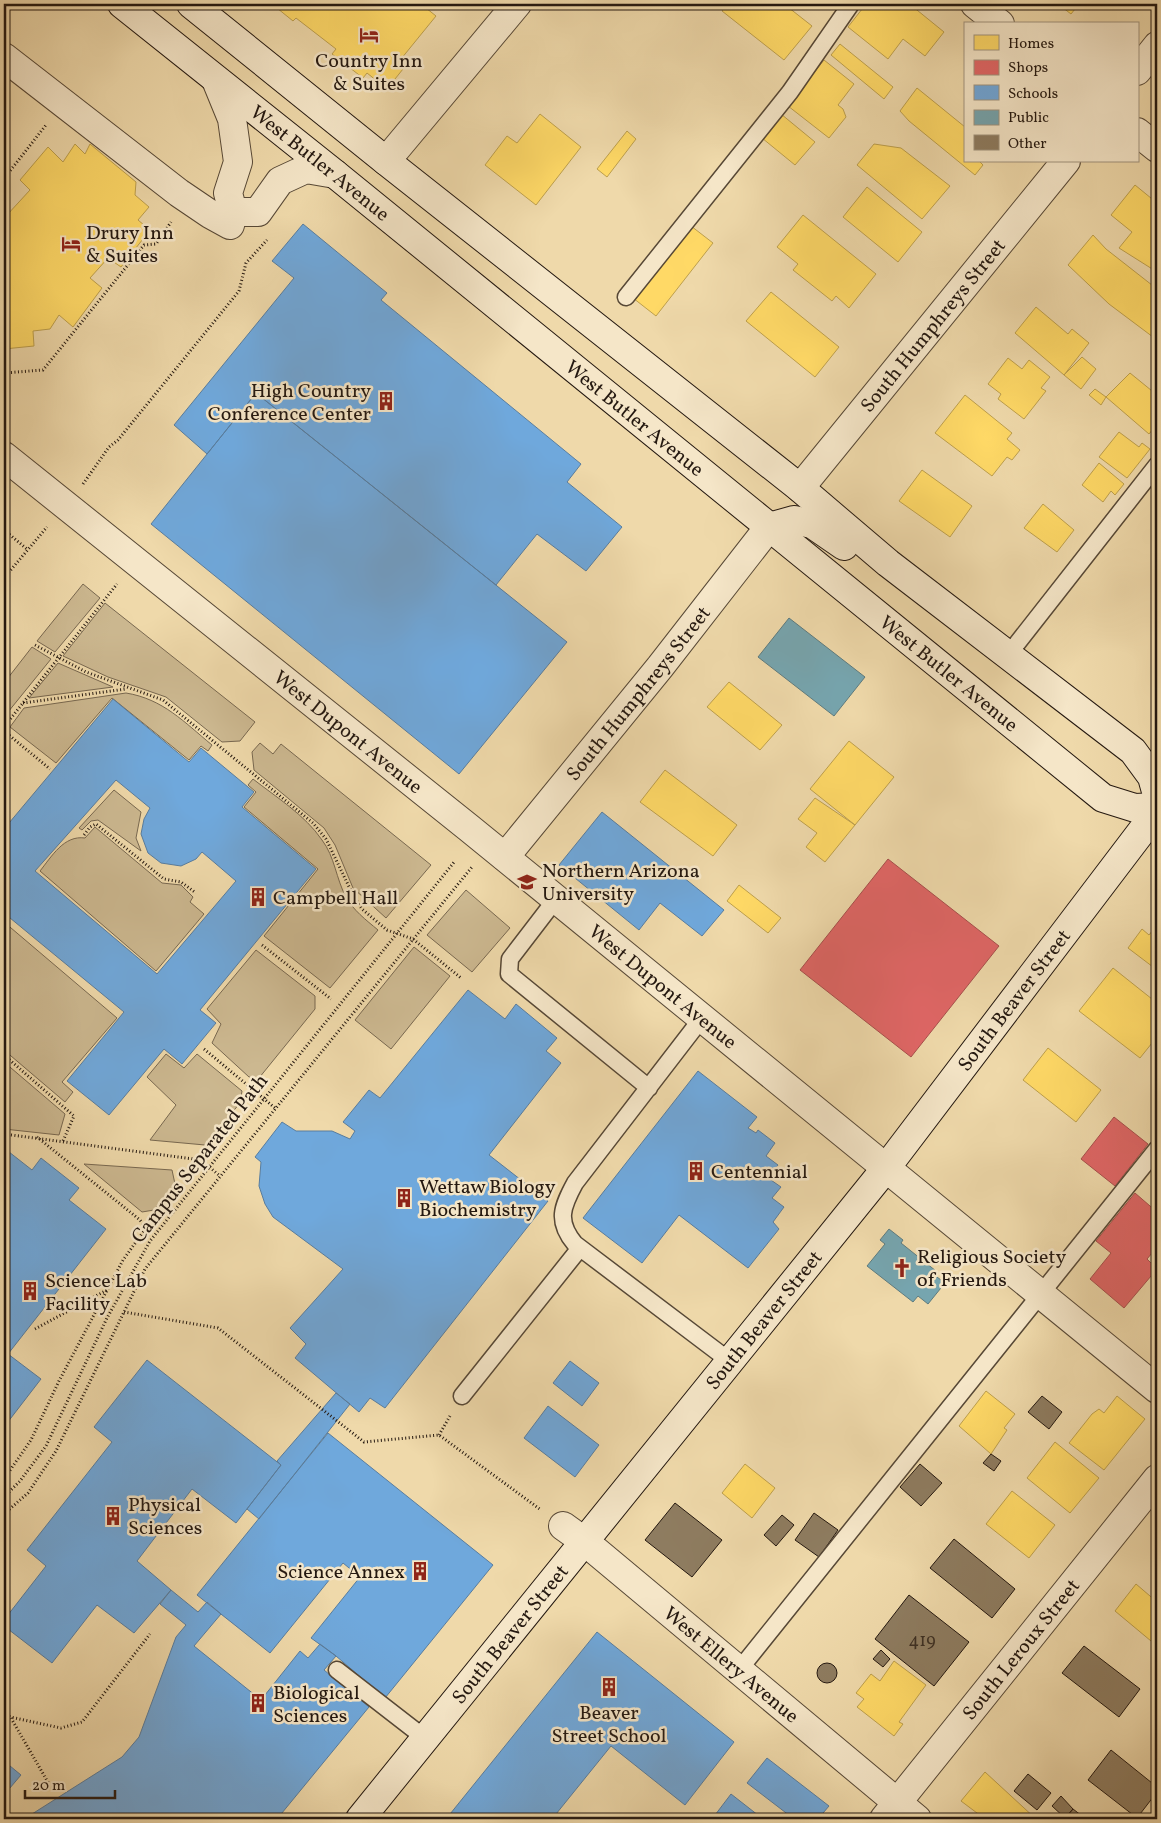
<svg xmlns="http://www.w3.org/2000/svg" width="1161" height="1823" viewBox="0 0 1161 1823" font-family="Vollkorn,serif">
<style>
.green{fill:#ccb890;stroke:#786850}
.homes{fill:#ffd966;stroke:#bd9f4c}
.shops{fill:#e06666;stroke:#a84f4c}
.schools{fill:#6fa8dc;stroke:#587d9f;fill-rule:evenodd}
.public{fill:#76a5af;stroke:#5d7b7f}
.building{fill:#8e7c60;stroke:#241810}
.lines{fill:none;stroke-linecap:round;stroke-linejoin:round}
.lane-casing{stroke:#574836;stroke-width:19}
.street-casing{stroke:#574836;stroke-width:30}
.secondary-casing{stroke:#241810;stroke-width:30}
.path{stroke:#241810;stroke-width:3;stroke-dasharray:1 2.5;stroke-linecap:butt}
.lane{stroke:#f5e6c8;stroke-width:16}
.street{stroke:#f5e6c8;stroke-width:28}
.secondary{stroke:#f5e6c8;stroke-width:28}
.labels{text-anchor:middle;stroke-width:5;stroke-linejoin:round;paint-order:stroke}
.number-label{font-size:18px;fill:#3e3124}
.poi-label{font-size:20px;fill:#241810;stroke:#f5e6c8;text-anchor:start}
.street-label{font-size:20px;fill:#241810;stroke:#f5e6c8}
</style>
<rect width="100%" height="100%" fill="#efd9aa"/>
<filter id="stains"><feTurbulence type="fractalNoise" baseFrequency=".004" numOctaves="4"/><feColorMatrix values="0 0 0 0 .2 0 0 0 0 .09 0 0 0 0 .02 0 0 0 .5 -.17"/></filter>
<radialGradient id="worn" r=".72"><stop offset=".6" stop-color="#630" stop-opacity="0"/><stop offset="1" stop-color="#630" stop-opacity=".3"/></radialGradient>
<path class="green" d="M83,584L100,598L55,652L37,641Z
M105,603L255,722L240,741L222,742L166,697L108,677L63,656Z
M32,647L51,659L4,717V683Z
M58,663L113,687L29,698Z
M126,693C163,699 184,722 212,745L208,751L201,746L189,760L112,698L56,763L10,727L24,708Z
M260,743L273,754L281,744L431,865L386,918L353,888L335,845L324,828L254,770L252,752Z
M253,779C276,797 305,815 322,840C335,857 336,879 346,897C353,910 366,920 378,930L330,988L264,936L318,869L244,807L256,792L248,785Z
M114,790L141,812L136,838L141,851L98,820L91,821L82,830L79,828Z
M95,827L162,883L181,885L193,897L190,902L204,914L156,971L40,871C52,856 64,835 85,838Z
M466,890L510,928L472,972L427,935Z
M4,922L117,1018L62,1082L73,1092L65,1102L4,1050Z
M414,947L450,976L391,1049L355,1020Z
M256,950L315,996V1009L259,1078L249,1077L212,1043L221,1024L207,1009Z
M166,1054L184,1068L197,1054L242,1091L240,1103L205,1145L150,1140L176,1105L147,1077Z
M4,1062L65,1114L59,1135L4,1129Z
M84,1164L172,1170L175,1184L154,1210L142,1212Z"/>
<path class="homes" d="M272,4H421L436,16L401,59L407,64L387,89L367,73L363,78L332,54L336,49L296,18L293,21Z
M727,4H784L812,26L784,60L722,11Z
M866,4H914L912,6L944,32L925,56L903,39L888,59L848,27Z
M1058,4H1079L1071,14Z
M840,44L893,87L884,99L831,55Z
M824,60L854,84L838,105L843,109L846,117L829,138L788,106Z
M917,88L965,127V161H979L983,165L975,175L909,121L900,111Z
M540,114L581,147L536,205L485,165L507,136L517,143Z
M781,114L815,142L795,165L762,138Z
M627,131L636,139L607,177L597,169Z
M75,144L85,154L90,144L136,182L135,195L149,207L138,220L150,230L121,267L108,258L90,278L102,288L73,327L59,315L50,329L33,331L34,346L4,349V192L7,215L30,190L20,180L48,147L63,162Z
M874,144L901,148L950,186L922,219L857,165Z
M1135,185L1157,203V241L1154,244L1157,246V272L1119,248L1132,232L1111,215Z
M867,187L922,232L898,262L843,217Z
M803,215L876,274L849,308L836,296L832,301L793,270L798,264L777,247Z
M691,226L713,243L656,316L633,298Z
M1093,235L1106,249L1157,289V340L1109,304L1068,265Z
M771,292L839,347L815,377L746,321Z
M1036,307L1068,334L1072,329L1089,343L1064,375L1015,333Z
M1082,357L1096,369L1081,389L1064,375Z
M1008,358L1022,369L1029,360L1050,377L1041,388L1046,391L1024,419L998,399L1001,394L988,384Z
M1130,373L1157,395V424L1149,434L1106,397Z
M1095,389L1106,397L1101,405L1089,395Z
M965,395L1012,433L1007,439L1020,450L1012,460L1007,457L992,476L935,433Z
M1119,432L1139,447L1142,443L1150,449L1127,478L1099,457Z
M1099,463L1124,484L1115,495L1111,491L1103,502L1082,485Z
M922,470L972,506L950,537L899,501Z
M1043,504L1074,530L1057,552L1024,528Z
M729,682L782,725L760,750L707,707Z
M849,741L894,777L855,825L810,789Z
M665,770L737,825L713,856L640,802Z
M815,798L855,825L825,862L806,847L817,833L798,819Z
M739,885L781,918L768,933L727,901Z
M1157,925V970L1128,948L1142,929L1149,935Z
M1113,968L1157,1003V1039L1156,1038L1140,1058L1079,1011Z
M1048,1048L1101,1090L1076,1122L1023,1080Z
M986,1391L1015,1414L1004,1428L1007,1430L991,1454L959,1426Z
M1117,1396L1145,1419L1104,1470L1069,1443L1092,1414L1099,1409L1104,1413Z
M1055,1442L1099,1478L1070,1513L1027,1478Z
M745,1464L775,1488L752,1518L722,1493Z
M1012,1491L1055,1525L1029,1558L986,1524Z
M1136,1584L1157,1602V1646L1115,1611Z
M894,1661L926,1685L899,1722L903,1724L894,1736L857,1707L864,1699L856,1693L871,1674L880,1681Z
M985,1772L1036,1819H985L961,1801Z"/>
<path class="shops" d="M888,859L999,946L911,1057L800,970Z
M1114,1117L1148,1144L1115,1186L1081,1159Z
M1135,1193L1157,1212V1247L1147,1259L1157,1269L1124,1308L1090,1279L1111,1253L1096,1241Z"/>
<path class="schools" d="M303,224L387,293L381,300L581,464L567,482L622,527L586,571L537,534L496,585L256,393L207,454L174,425L294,278L272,261Z
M256,393L567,642L459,774L151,524Z
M113,699L189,762L201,748L254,792L242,807L316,869L200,1010L216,1023L182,1064L164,1049L109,1115L67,1081L124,1012L4,913V829ZM116,780L150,808L144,819L141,834L148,853L161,863L181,866L196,859L202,852L236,881L157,974L35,871Z
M602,812L724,910L702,936L660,903L639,930L559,865Z
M468,990L505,1019L516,1004L557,1038L546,1051L561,1063L489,1155L548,1201L385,1408L370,1398L359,1412L295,1358L306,1344L290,1328L343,1269L273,1217L265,1204L259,1186L261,1162L255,1157L282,1122L296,1131H332L350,1139L355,1131L343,1122L369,1090L380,1098Z
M698,1071L757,1117L748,1128L756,1133L758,1130L775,1143L766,1156L778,1165L768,1178L781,1187L772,1198L784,1207L773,1222L779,1229L748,1268L679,1215L642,1263L583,1218Z
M4,1148L32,1170L41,1158L79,1188L69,1200L106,1229L8,1354L41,1379L4,1427Z
M147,1360L281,1465L236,1523L192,1489L137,1561L171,1590L134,1633L97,1605L52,1663L4,1626V1620L46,1566L27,1550L112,1442L94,1427Z
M570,1361L599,1383L582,1406L553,1383Z
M336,1393L350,1404L259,1519L247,1509L281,1465L277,1461Z
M548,1406L599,1445L575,1477L524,1438Z
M328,1433L493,1565L385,1698L336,1656L311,1638L360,1577L343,1563L270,1653L197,1595Z
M171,1590L198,1612L207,1602L221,1614L194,1646L261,1700L300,1651L308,1658L320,1644L336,1656L324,1670L369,1707L277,1819H28L32,1814L122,1757L139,1737L176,1637L186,1625L160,1604Z
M597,1632L734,1742L685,1805L611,1746L552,1819H446Z
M767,1758L829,1806L818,1819H794L747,1783Z
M4,1761L21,1775L4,1795Z
M731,1794L763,1819H712Z"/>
<path class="public" d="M789,618L865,677L834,716L758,657Z
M889,1229L903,1240L901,1243L936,1271L933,1274L945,1283L928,1304L918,1296L913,1302L867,1266L885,1244L880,1240Z"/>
<path class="building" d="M1042,1396L1062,1412L1049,1429L1028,1412Z
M991,1454L1001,1461L994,1471L983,1463Z
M920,1464L942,1483L921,1506L900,1487Z
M675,1503L722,1540L692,1577L645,1540Z
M814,1513L838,1530L819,1557L795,1540Z
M782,1515L794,1525L776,1546L764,1535Z
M954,1539L1015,1589L992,1618L930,1568Z
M909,1595L969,1642L934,1686L875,1639Z
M1084,1646L1140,1689L1119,1717L1062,1673Z
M881,1650L890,1659L883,1667L873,1659Z
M817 1673a10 10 0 1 1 20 0a10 10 0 1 1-20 0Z
M1111,1750L1157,1787V1792L1137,1818L1088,1780Z
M1028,1774L1051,1793L1037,1810L1014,1791Z
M1061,1796L1073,1809L1065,1818L1052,1806Z
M1073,1809L1086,1819H1067L1065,1818Z"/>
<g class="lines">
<g class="lane-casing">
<path id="lane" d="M626,297L790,92L851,4
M1008,655L1157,465
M556,899L510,959L509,974L649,1088
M702,1018L575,1183C562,1207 556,1221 575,1244L731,1362
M462,1396L580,1248
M337,1670L426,1739
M739,1670L1157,1149"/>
</g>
<g class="street-casing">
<g id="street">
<path d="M975,4L1000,24"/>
<path d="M4,57L179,193L210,214L230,225L233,212L228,193L238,162L232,119L216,80"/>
<path d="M1137,71L1157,46"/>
<path d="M1137,132L1157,148"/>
<path d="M386,161L517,4"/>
<path d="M233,212H258L280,181L306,169L335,174"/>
<path id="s1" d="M4,456L469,828L1157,1389"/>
<path id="s2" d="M800,488L1066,161"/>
<path id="s3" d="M505,857L660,667L769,527"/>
<path id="s4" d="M563,1526L584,1541L917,1819"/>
<path id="s5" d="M884,1819L1157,1479"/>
</g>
</g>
<g class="secondary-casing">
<g id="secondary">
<path id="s6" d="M122,4L335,174L1103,798L1135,808L1157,807"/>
<path d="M191,4L386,161L800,488L888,563L1133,751L1152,777L1157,795"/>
<path d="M769,527L794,520L812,524L844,546"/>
<path id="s7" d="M360,1819L886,1168L1157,811"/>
</g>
</g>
<path class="path" d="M6,176L46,125
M4,373L43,370L144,245L156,244L171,222
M83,484L109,447L118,440L239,291L246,263L267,240
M4,530L27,549
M4,578L47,527
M35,645L86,672L163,700L313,823L326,839L354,897L362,909L387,930L413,939L461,978
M23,703L126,689
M4,727L117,584
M4,731L50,769
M84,835L90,827L96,824L164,879L181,882L196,893
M262,945L331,999
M204,1049L275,1108
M4,1055L74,1116L63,1141
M4,1134L201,1160L220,1176
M124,1312L218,1328L364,1442L439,1435L541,1510
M35,1329L107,1290
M439,1435L450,1416
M4,1479L31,1440L59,1381L123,1260L146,1228L140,1220L37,1137
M4,1497L20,1481L46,1446L107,1318L150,1241L455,861
M4,1514L28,1493L56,1451L145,1269L472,867
M4,1712L10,1717L61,1728L82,1722L150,1634
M11,1718L49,1784"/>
<use href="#lane" class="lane"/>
<use href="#street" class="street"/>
<use href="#secondary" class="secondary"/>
</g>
<defs>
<g id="hotel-bare" transform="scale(1.5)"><path d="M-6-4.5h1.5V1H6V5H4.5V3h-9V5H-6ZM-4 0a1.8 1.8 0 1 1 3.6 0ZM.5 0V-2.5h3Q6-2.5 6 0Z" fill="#8f2418" stroke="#f5e6c8" stroke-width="2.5" paint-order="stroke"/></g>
<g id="building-bare" transform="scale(1.5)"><path d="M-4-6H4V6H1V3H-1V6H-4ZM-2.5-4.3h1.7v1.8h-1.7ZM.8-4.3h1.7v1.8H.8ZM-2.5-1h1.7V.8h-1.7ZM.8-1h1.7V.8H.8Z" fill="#8f2418" stroke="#f5e6c8" stroke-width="2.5" paint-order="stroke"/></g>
<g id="university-bare" transform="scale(1.5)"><path d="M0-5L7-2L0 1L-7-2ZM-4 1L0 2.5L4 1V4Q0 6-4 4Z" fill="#8f2418" stroke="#f5e6c8" stroke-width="2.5" paint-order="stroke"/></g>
<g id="church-bare" transform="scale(1.5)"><path d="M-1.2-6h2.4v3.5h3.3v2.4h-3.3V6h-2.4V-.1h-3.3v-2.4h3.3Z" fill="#8f2418" stroke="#f5e6c8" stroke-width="2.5" paint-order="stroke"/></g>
</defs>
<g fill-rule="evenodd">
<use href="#hotel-bare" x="369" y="35"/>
<use href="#hotel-bare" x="71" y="244"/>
<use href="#building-bare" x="386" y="401"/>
<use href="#university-bare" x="527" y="882"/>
<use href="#building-bare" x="258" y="897"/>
<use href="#building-bare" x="696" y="1171"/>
<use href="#building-bare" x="404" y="1198"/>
<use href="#church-bare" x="902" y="1268"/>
<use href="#building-bare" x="30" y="1291"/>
<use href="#building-bare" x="113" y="1516"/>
<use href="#building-bare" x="420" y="1571"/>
<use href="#building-bare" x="609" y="1687"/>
<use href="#building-bare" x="258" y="1703"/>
</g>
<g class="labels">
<g class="number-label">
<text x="922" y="1646">419</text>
</g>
<g class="poi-label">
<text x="369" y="67" text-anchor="middle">Country Inn<tspan x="369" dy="23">&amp; Suites</tspan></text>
<text x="86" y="239">Drury Inn<tspan x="86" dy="23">&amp; Suites</tspan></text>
<text x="371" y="397" text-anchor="end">High Country<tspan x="371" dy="23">Conference Center</tspan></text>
<text x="542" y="877">Northern Arizona<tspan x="542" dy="23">University</tspan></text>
<text x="273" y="904">Campbell Hall</text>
<text x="711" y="1178">Centennial</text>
<text x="419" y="1193">Wettaw Biology<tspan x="419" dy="23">Biochemistry</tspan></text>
<text x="917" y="1263">Religious Society<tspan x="917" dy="23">of Friends</tspan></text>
<text x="45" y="1287">Science Lab<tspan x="45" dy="23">Facility</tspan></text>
<text x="128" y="1511">Physical<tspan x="128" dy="23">Sciences</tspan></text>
<text x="405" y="1578" text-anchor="end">Science Annex</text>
<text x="273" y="1699">Biological<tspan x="273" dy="23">Sciences</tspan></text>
<text x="609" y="1719" text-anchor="middle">Beaver<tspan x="609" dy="23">Street School</tspan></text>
</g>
<g class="street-label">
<text dy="7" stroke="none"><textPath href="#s6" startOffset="254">West Butler Avenue</textPath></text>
<text dy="7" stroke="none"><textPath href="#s2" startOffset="210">South Humphreys Street</textPath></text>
<text dy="7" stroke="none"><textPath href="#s6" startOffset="659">West Butler Avenue</textPath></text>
<text dy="7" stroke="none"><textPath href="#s6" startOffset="1064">West Butler Avenue</textPath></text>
<text dy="7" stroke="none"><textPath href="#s3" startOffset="211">South Humphreys Street</textPath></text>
<text dy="7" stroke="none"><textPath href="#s1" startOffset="441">West Dupont Avenue</textPath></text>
<text dy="7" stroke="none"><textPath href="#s1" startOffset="846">West Dupont Avenue</textPath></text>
<text dy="7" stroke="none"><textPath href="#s7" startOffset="1048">South Beaver Street</textPath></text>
<text transform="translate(199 1158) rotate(-52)" y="7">Campus Separated Path</text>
<text dy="7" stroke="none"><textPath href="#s7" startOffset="642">South Beaver Street</textPath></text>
<text dy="7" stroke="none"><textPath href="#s7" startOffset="238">South Beaver Street</textPath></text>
<text dy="7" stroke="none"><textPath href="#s5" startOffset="218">South Leroux Street</textPath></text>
<text dy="7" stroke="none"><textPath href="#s4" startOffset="218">West Ellery Avenue</textPath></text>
</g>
</g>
<rect width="1161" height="1823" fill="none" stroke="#efd9aa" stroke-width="20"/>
<rect x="5" y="5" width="1151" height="1813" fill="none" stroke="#241810" stroke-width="2.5"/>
<rect x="10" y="10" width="1141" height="1803" fill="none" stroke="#241810"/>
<rect x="964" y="22" width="175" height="140" fill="#f5e6c8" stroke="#a1947e"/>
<rect x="974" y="35" width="25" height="15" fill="#ffd966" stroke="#a1947e"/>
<text x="1008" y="48" font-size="15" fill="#241810">Homes</text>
<rect x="974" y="60" width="25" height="15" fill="#e06666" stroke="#a1947e"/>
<text x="1008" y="72" font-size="15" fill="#241810">Shops</text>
<rect x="974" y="85" width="25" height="15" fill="#6fa8dc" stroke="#a1947e"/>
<text x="1008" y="98" font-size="15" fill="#241810">Schools</text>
<rect x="974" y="110" width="25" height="15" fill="#76a5af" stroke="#a1947e"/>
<text x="1008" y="122" font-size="15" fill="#241810">Public</text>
<rect x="974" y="135" width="25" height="15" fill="#8e7c60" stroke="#a1947e"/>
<text x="1008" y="148" font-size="15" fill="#241810">Other</text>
<path d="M25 1790v8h90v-8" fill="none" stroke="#241810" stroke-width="2.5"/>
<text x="32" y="1790" font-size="15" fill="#241810" stroke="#f5e6c8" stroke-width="4" paint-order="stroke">20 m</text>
<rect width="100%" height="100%" filter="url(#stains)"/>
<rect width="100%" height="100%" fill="url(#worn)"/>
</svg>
